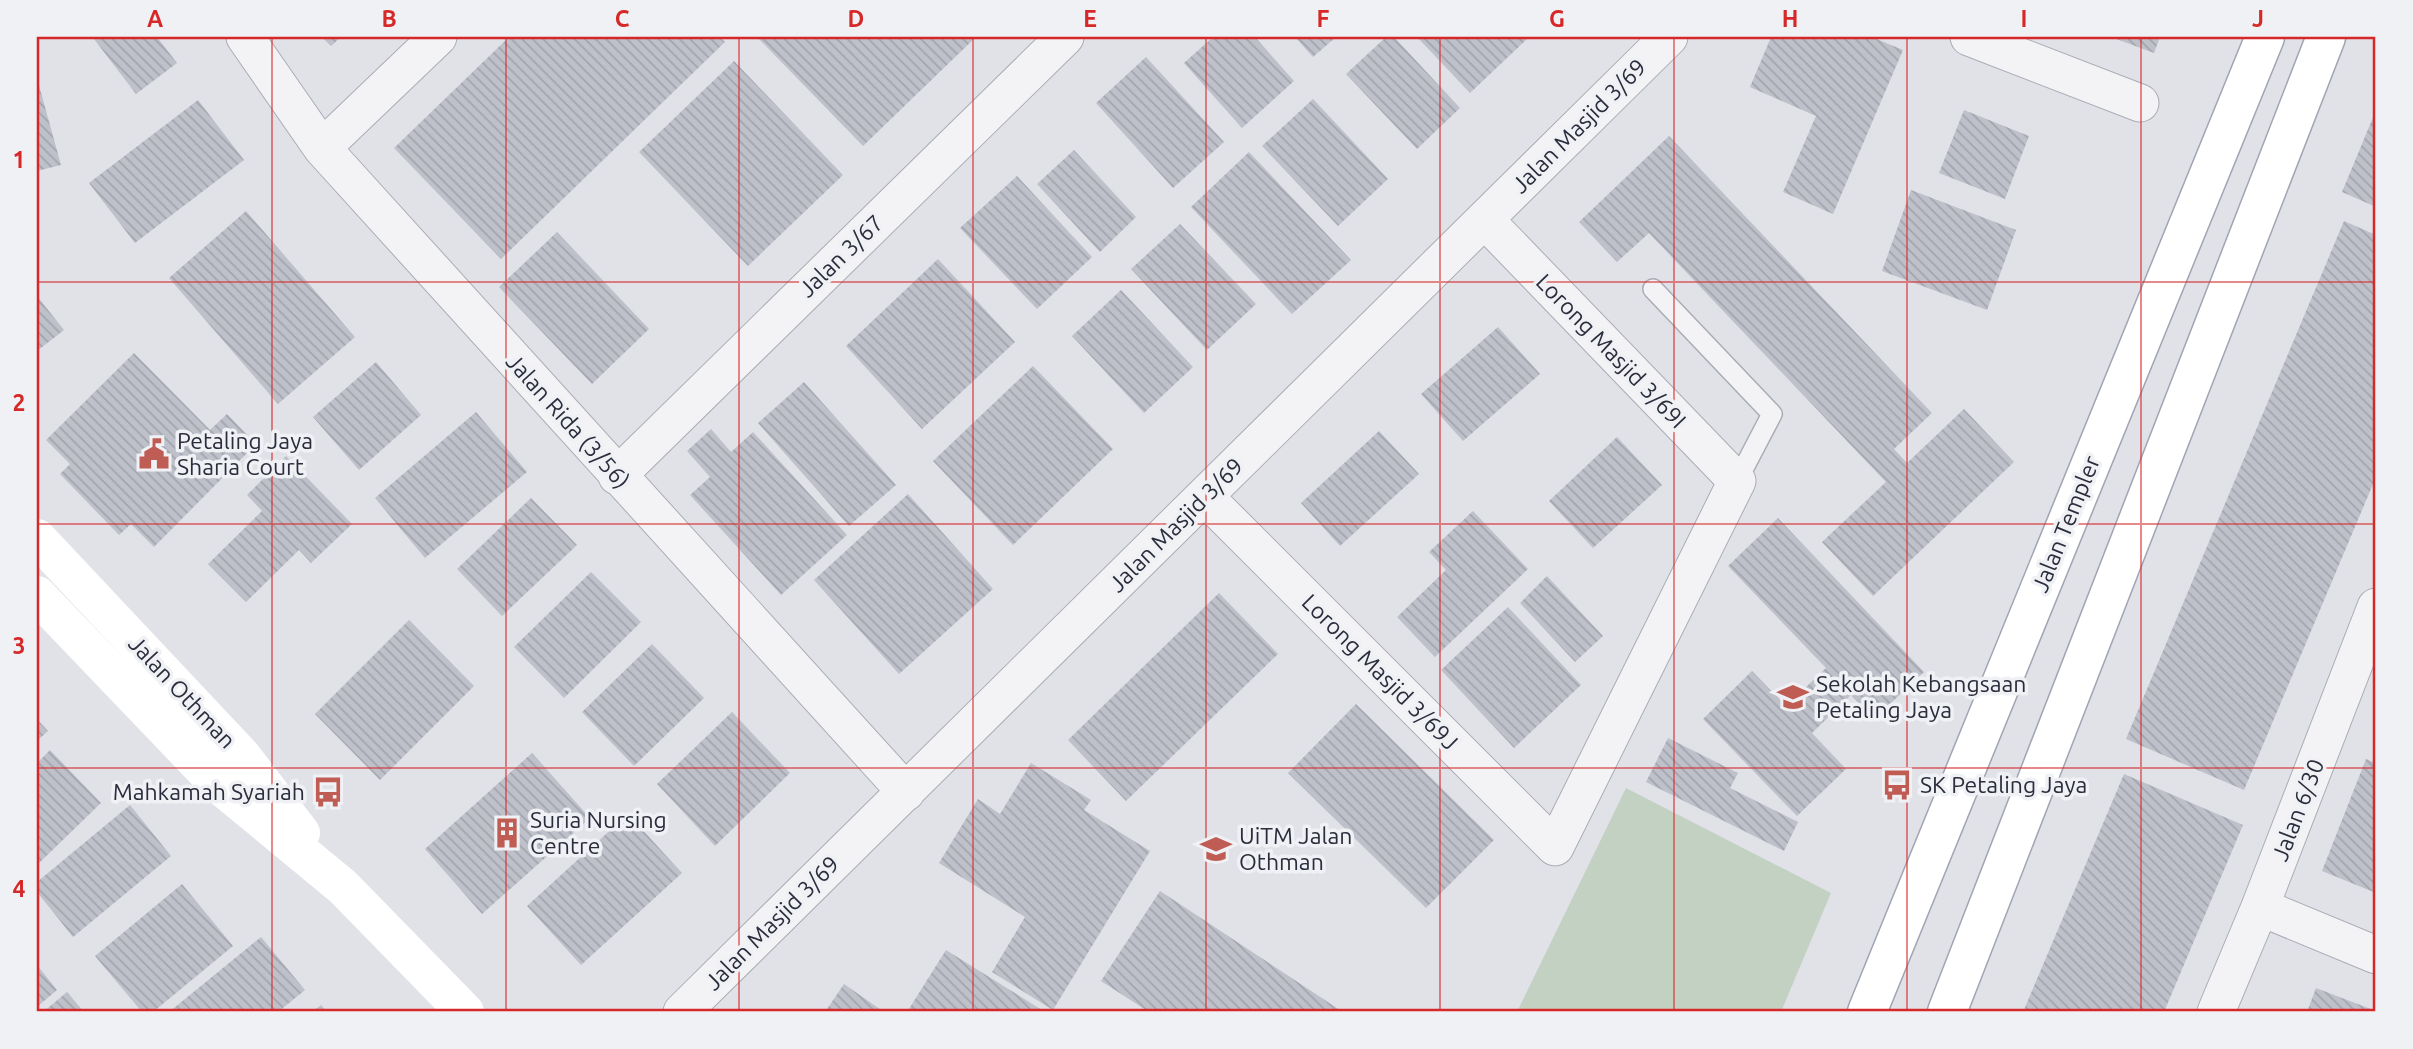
<svg xmlns="http://www.w3.org/2000/svg" width="2413" height="1049" viewBox="0 0 2413 1049" font-family="Ubuntu,sans-serif">
<style>
.grass{fill:#c3d1c3}
.building{fill:url(#building-back-hatch)}
.lines{fill:none;stroke-linecap:round;stroke-linejoin:round}
.service-casing{stroke:#aaacb5;stroke-width:22}
.minor-casing{stroke:#aaacb5;stroke-width:39}
.primary-casing{stroke:#a1a4b2;stroke-width:41}
.service{stroke:#f3f3f6;stroke-width:19}
.minor{stroke:#f3f3f6;stroke-width:37}
.secondary{stroke:#fff;stroke-width:38}
.primary{stroke:#fff;stroke-width:38}
.grid{fill:none;stroke:#d62828;stroke-width:2;stroke-opacity:0.55}
.labels{text-anchor:middle;stroke-width:7;stroke-linejoin:round;paint-order:stroke}
.street-label{font-size:23px;fill:#2b2d3d;stroke:#f0f1f5}
.poi-label{font-size:23px;fill:#2b2d3d;stroke:#f0f1f5;text-anchor:start}
.neatline{fill:none;stroke:#d62828;stroke-width:2.5}
.grid-label{font-size:23px;text-anchor:middle;font-weight:bold;fill:#d62828}
</style>
<defs>
<pattern id="building-back-hatch" width="6" height="6" patternUnits="userSpaceOnUse" patternTransform="scale(1.75)"><rect width="6" height="6" fill="#bec0ca"/><path d="M-1 5l2 2M0 0l6 6M5-1l2 2" fill="none" stroke="#a3a5ae"/></pattern>
</defs>
<rect width="100%" height="100%" fill="#e1e2e8"/>
<path class="grass" d="M1626,788L1831,893L1781,1012H1517Z"/>
<path class="building" d="M97,37H157L177,63L136,94L94,39Z
M322,37H341L331,46Z
M509,37H720L725,42L501,259L394,148Z
M760,37H976L863,146L758,38Z
M1213,37H1255L1294,81L1242,128L1184,63Z
M1295,37H1336L1313,57Z
M1386,37H1394L1460,108L1417,149L1346,74Z
M1417,37H1526L1528,38L1470,93Z
M1771,37H1872L1903,50L1833,214L1783,192L1816,116L1750,87Z
M2111,37H2160L2154,53Z
M1146,57L1224,142L1173,188L1096,103Z
M734,61L843,175L748,266L639,152Z
M37,78L61,165L37,171Z
M1313,99L1388,179L1338,226L1262,146Z
M198,100L244,160L135,243L89,183Z
M1964,110L2029,136L2005,199L1939,173Z
M2376,110V207L2342,192Z
M1669,136L1932,413L1894,449L1907,463L1964,409L2014,462L1873,596L1822,542L1886,482L1649,233L1617,262L1579,222Z
M1074,150L1136,217L1100,252L1037,184Z
M1249,152L1351,260L1292,314L1191,207Z
M1017,176L1092,257L1037,309L960,228Z
M1911,190L2016,230L1987,310L1882,271Z
M246,211L355,337L278,404L169,278Z
M2344,221L2376,235V477L2244,790L2126,739Z
M1180,224L1256,304L1207,350L1131,269Z
M557,232L649,329L592,384L499,287Z
M938,259L1015,342L922,429L846,346Z
M1121,290L1193,367L1144,413L1072,336Z
M37,296L64,330L37,351Z
M1498,327L1540,374L1463,441L1421,394Z
M134,353L210,430L227,414L256,444L154,547L131,524L119,535L60,474L70,464L46,440Z
M376,362L421,415L359,470L313,417Z
M1033,366L1113,449L1013,545L933,461Z
M804,382L896,485L849,526L758,423Z
M476,412L527,472L425,558L375,498Z
M711,429L731,452L753,432L847,535L781,595L690,495L710,477L687,451Z
M1379,431L1419,474L1340,546L1301,503Z
M1617,437L1662,485L1593,548L1549,501Z
M286,456L352,524L311,563L299,550L246,602L208,564L262,511L247,495Z
M908,494L993,589L899,674L814,580Z
M531,498L577,545L502,616L457,569Z
M1473,511L1528,569L1435,657L1397,617L1446,570L1429,552Z
M1778,518L1924,672L1874,719L1851,695L1812,733L1846,769L1797,816L1703,719L1752,671L1786,706L1826,668L1728,566Z
M591,572L641,622L564,698L514,647Z
M1547,576L1603,636L1575,662L1520,603Z
M1219,593L1278,654L1126,801L1068,740Z
M1508,607L1581,685L1514,748L1441,670Z
M409,620L474,686L380,780L315,714Z
M652,644L704,698L634,766L582,712Z
M1356,704L1494,840L1426,908L1288,773Z
M732,712L790,773L715,846L657,784Z
M37,719L48,731L37,741Z
M1668,738L1738,773L1730,788L1798,822L1784,851L1646,782Z
M50,750L101,803L37,865V763Z
M532,753L590,818L482,914L425,849Z
M2366,759L2376,763V893L2322,871Z
M1031,763L1091,800L1084,810L1150,851L1053,1010L992,972L1025,917L939,863L978,799L1000,814Z
M2124,774L2243,825L2164,1012H2023Z
M130,805L171,856L73,937L37,892V882Z
M628,814L682,873L581,965L527,906Z
M182,884L233,946L153,1012H142L95,956Z
M1160,891L1343,1012H1149L1101,981Z
M261,937L305,990L278,1012H169Z
M946,950L1045,1012H907Z
M37,965L57,990L37,1007Z
M844,984L884,1012H825Z
M2316,988L2376,1011V1012H2307Z
M67,992L84,1012H43Z
M321,1005L327,1012H312Z"/>
<g class="lines">
<g class="service-casing">
<path id="service" d="M1653,289L1772,414L1737,481"/>
</g>
<g class="minor-casing">
<path id="minor" d="M245,37L322,148L906,792
M1969,37L2140,103
M322,148L438,37
M617,476L1065,37
M1205,497L1555,847L1737,481L1485,220
M2260,907L2376,955
M682,1012L1669,37
M2216,1012L2260,907L2376,607"/>
</g>
<g class="primary-casing">
<path id="primary" d="M1867,1012L2265,37
M1947,1012L2326,37"/>
</g>
<use href="#service" class="service"/>
<use href="#minor" class="minor"/>
<path class="secondary" d="M37,538L242,756L301,833
M37,595L217,783L343,887L465,1012"/>
<use href="#primary" class="primary"/>
</g>
<path class="grid" d="M272,37V1012M506,37V1012M739,37V1012M973,37V1012M1206,37V1012M1440,37V1012M1674,37V1012M1907,37V1012M2141,37V1012M37,282H2376M37,524H2376M37,768H2376"/>
<defs>
<g id="civic-bare" transform="scale(2.415)"><path d="M-.6-6.5H3V-4.5H.6V-3L4-1V1h2V6H-6V1h2V-1L-.6-3ZM-1.2 2.5V6h2.4V2.5Z" fill="#bf5c53" stroke="#f0f1f5" stroke-width="2.5" paint-order="stroke"/></g>
<g id="school-bare" transform="scale(2.415)"><path d="M0-5L7-2L0 1L-7-2ZM-4 1L0 2.5L4 1V4Q0 6-4 4Z" fill="#bf5c53" stroke="#f0f1f5" stroke-width="2.5" paint-order="stroke"/></g>
<g id="bus-bare" transform="scale(2.415)"><path d="M-5-6H5V4H4V6H2V4H-2V6H-4V4H-5ZM-3.5-4V0h7V-4ZM-3.5 1.2v1.5H-2V1.2ZM2 1.2v1.5H3.5V1.2Z" fill="#bf5c53" stroke="#f0f1f5" stroke-width="2.5" paint-order="stroke"/></g>
<g id="building-bare" transform="scale(2.415)"><path d="M-4-6H4V6H1V3H-1V6H-4ZM-2.5-4.3h1.7v1.8h-1.7ZM.8-4.3h1.7v1.8H.8ZM-2.5-1h1.7V.8h-1.7ZM.8-1h1.7V.8H.8Z" fill="#bf5c53" stroke="#f0f1f5" stroke-width="2.5" paint-order="stroke"/></g>
<g id="university-bare" transform="scale(2.415)"><path d="M0-5L7-2L0 1L-7-2ZM-4 1L0 2.5L4 1V4Q0 6-4 4Z" fill="#bf5c53" stroke="#f0f1f5" stroke-width="2.5" paint-order="stroke"/></g>
</defs>
<g fill-rule="evenodd">
<use href="#civic-bare" x="154" y="454"/>
<use href="#school-bare" x="1793" y="697"/>
<use href="#bus-bare" x="1897" y="785"/>
<use href="#bus-bare" x="328" y="792"/>
<use href="#building-bare" x="507" y="833"/>
<use href="#university-bare" x="1216" y="849"/>
</g>
<g class="labels">
<g class="street-label">
<text transform="translate(1579 126) rotate(-45)" y="8">Jalan Masjid 3/69</text>
<text transform="translate(841 256) rotate(-44)" y="8">Jalan 3/67</text>
<text transform="translate(1611 351) rotate(46)" y="8">Lorong Masjid 3/69I</text>
<text transform="translate(568 421) rotate(48)" y="8">Jalan Rida (3/56)</text>
<text transform="translate(2066 524) rotate(-68)" y="8">Jalan Templer</text>
<text transform="translate(1176 525) rotate(-45)" y="8">Jalan Masjid 3/69</text>
<text transform="translate(1380 672) rotate(45)" y="8">Lorong Masjid 3/69J</text>
<text transform="translate(182 692) rotate(47)" y="8">Jalan Othman</text>
<text transform="translate(2298 810) rotate(-69)" y="8">Jalan 6/30</text>
<text transform="translate(772 923) rotate(-45)" y="8">Jalan Masjid 3/69</text>
</g>
<g class="poi-label">
<text x="177" y="449">Petaling Jaya<tspan x="177" dy="26">Sharia Court</tspan></text>
<text x="1816" y="692">Sekolah Kebangsaan<tspan x="1816" dy="26">Petaling Jaya</tspan></text>
<text x="1920" y="793">SK Petaling Jaya</text>
<text x="305" y="800" text-anchor="end">Mahkamah Syariah</text>
<text x="530" y="828">Suria Nursing<tspan x="530" dy="26">Centre</tspan></text>
<text x="1239" y="844">UiTM Jalan<tspan x="1239" dy="26">Othman</tspan></text>
</g>
</g>
<rect width="2413" height="1049" fill="none" stroke="#f0f1f5" stroke-width="77"/>
<rect x="38" y="38" width="2336" height="972" class="neatline"/>
<g class="grid-label">
<text x="155" y="27">A</text>
<text x="389" y="27">B</text>
<text x="622" y="27">C</text>
<text x="856" y="27">D</text>
<text x="1090" y="27">E</text>
<text x="1323" y="27">F</text>
<text x="1557" y="27">G</text>
<text x="1790" y="27">H</text>
<text x="2024" y="27">I</text>
<text x="2258" y="27">J</text>
<text x="19" y="168">1</text>
<text x="19" y="411">2</text>
<text x="19" y="654">3</text>
<text x="19" y="897">4</text>
</g>
</svg>
